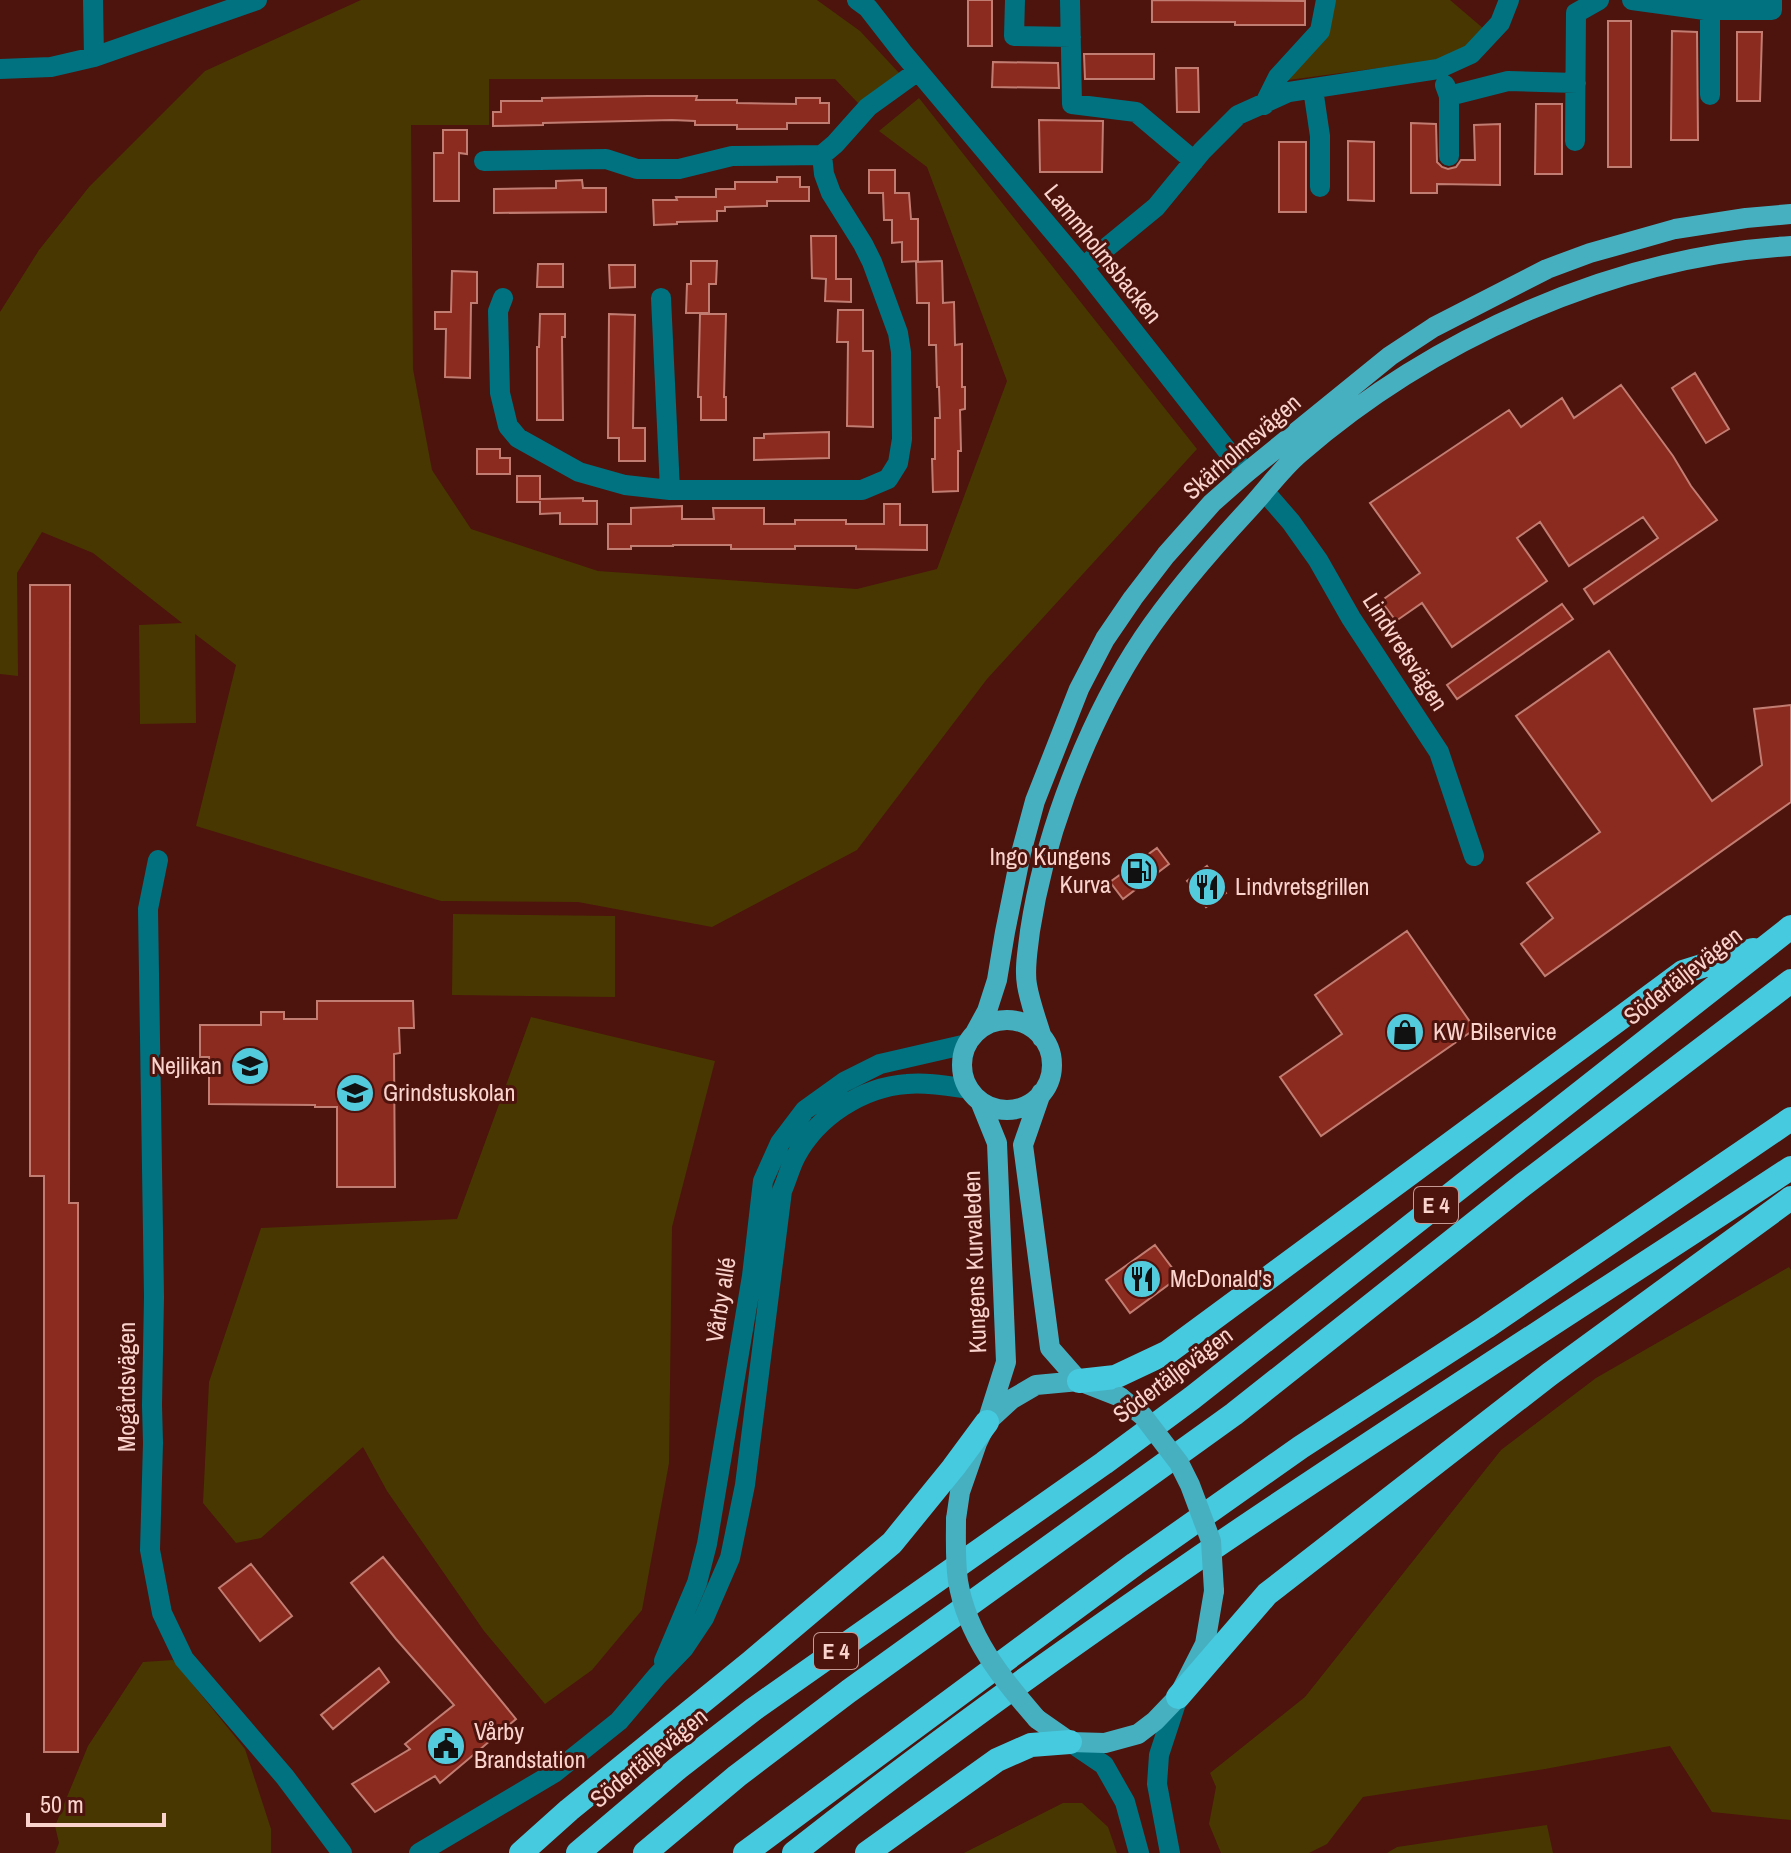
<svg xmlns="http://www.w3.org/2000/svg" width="1791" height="1853" viewBox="0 0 1791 1853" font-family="'Archivo Narrow',sans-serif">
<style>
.green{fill:#483700}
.building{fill:#8b2a1f;stroke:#c27d72;stroke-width:2}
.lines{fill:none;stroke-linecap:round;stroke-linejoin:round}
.minor{stroke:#017280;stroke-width:20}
.major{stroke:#46b0c1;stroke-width:20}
.highway{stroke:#45cadf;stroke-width:24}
.major-bridge{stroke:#46b0c1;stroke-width:20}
.labels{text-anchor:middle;stroke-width:6;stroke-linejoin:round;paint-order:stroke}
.shield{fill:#4d130d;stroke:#c69993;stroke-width:2}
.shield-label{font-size:22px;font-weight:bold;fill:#fad3cd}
.street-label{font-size:24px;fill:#fad3cd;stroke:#4d130d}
.poi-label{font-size:24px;fill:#fad3cd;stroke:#4d130d;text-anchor:start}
</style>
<rect width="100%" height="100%" fill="#4d130d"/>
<path class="green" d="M361,0H817L860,31L900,74L858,103L835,79H489V125H411L413,369L432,470L471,529L598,571L857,589L937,569L1007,381L927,167L879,131L919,98L1197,449L987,679L857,850L712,927L578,902L441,901L196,826L236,665L195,634L196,723L140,724L139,625L182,623L93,553L42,532L17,573L18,676L0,674V312L39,250L89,187L205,71Z
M1334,0H1450L1484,29L1469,45L1439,60L1281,81Z
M453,914L615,916V997L452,995Z
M531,1017L715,1061L672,1227L669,1463L642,1610L592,1670L545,1704L484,1631L387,1491L363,1447L261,1538L236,1543L203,1503L209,1382L261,1228L457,1219Z
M1789,1267L1791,1270V1820L1712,1812L1670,1746L1545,1769L1363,1797L1327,1844L1309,1853H1221L1209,1824L1216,1787L1210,1773L1305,1697L1501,1450L1596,1378Z
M173,1660L245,1749L271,1829V1853H55L59,1843L55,1826L88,1746L143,1662Z
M1063,1803H1082L1108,1827L1117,1853H964Z
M1547,1825L1553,1853H1387L1397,1847Z"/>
<path class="building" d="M968,0H992V46H968Z
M1152,0L1305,1V25H1235V22H1152Z
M1608,21H1631V167H1608Z
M1672,31L1697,32L1698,140H1671Z
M1737,32H1762L1760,101H1737Z
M1084,54H1154V79H1085Z
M993,62L1058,63L1059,88L992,87Z
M1176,68H1198L1199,112H1177Z
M648,96H697L696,100H737V103L796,104V98H820V103H829V123H787V129H737V125H695V121L672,120L543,123V125L493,126V112H501V101H542V98Z
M1536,104H1562V174H1535Z
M1039,120L1103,121L1102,172H1040Z
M1411,123L1436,124L1437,162L1442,167L1448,169L1456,167L1461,160H1475L1474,125L1500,124V185L1437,184V193H1411Z
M443,130H467V154L459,153V201H434V153H443Z
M1348,141L1374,142V201L1348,200Z
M1279,142H1306V212H1279Z
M869,170H895V193H909L911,219H918V261L902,262V242L892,243V220H884L883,193H869Z
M777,177H800V187H809V201H767V206L725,207V211H717V221L677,222V224L654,225L653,200H677L676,197H716V189H735V182H777Z
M582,180L583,188H606V212L494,213V189L556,188V181Z
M811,236H836V279H851V302L825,301L826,279L812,278Z
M691,261H717L716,284H709V313H686L687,284H691Z
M942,261L943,303L954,302L955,345L962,344V387H965V409L960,410L961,451H958V491L933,492L932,459H935V418H940L939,387H937L936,345H929V303H917L916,262Z
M538,264H563V287H537Z
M609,265H635V287L610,288Z
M452,271L477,272V303H471L470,378L445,377L446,329H435V312H451Z
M838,310H863V351H873V427L847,426L848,342H837Z
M540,314H565V337H562L563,420H537V347H539Z
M609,314L635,315L633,428H645V461H619V438H608Z
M700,314H726L724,397H726V420H701V397H698Z
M1695,373L1729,429L1706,443L1672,388Z
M1621,385L1673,456L1691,486L1717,520L1594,604L1584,589L1658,538L1643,517L1569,566L1540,522L1517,538L1547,581L1452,647L1422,603L1396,621L1381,601L1420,573L1370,503L1509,410L1521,427L1562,398L1574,418Z
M829,432V458L754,460V438H764V434Z
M477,449H500V458H510V474H477Z
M517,476H540V499L583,498V501H597V524H560V513L540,514V502H517Z
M884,504H900V525H927V550L856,549V546H795V549H731V545H673V546H631V549H608V524H631V508L682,506V519H714L713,508H764V524H795V520H846V524H884Z
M30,585H70L69,1203H78V1752H44V1176H30Z
M1562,604L1573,619L1457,699L1447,685Z
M1609,651L1712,801L1762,765L1754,709L1791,705V802L1545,976L1521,944L1553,918L1527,883L1600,832L1516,716Z
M1157,848L1169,864L1123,899L1110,882Z
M1207,866L1226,893L1206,907L1187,881Z
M1407,931L1475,1029L1321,1136L1280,1077L1342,1034L1315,995Z
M317,1001H413L414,1028H399L400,1053L394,1054L395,1187H337V1107H315V1105L209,1104V1057H200V1025H261V1012H284V1019H317Z
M1155,1245L1179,1277L1130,1313L1106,1280Z
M383,1557L516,1719L440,1783L435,1776L375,1812L352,1784L410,1749L405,1744L454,1705L396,1639L351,1583Z
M251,1564L292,1616L260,1641L219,1588Z
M379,1668L389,1682L333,1729L321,1715Z"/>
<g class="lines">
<path class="minor" d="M93,0L94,57
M857,0L868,8L903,53L1083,267L1233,458L1246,473
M1015,0L1014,36L1071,37
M1070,0L1072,104L1136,112L1194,161
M1632,0L1705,10H1772V0
M1710,10V95
M0,69L51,67L94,57L257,0
M1445,85L1449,96V156
M1313,89L1320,136V187
M1449,96L1508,81L1576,83
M1264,105L1278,77L1320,31L1326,0
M1575,141L1576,13L1599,0
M484,161L606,159L637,169H679L732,156L822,155
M1083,267L1156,207L1202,151L1238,115L1289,92L1438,69L1471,54L1500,23L1509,0
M503,298L498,311L500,393L508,426L518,438L579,472L625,485L670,490H862L888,479L898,463L902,439L901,352L898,333L872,262L863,244L831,193L824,174L822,155L835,144L868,107L918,71
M661,298L670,490
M1265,492L1291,522L1318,560L1351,618L1439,752L1474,856
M158,860L148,909L154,1297L152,1405L153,1443L150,1550L162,1613L184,1659L285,1777L342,1853
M664,1661L697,1583L707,1544L752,1276L763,1181L780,1143L805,1110L844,1082L880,1064L967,1044
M1070,1742L1104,1765L1125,1802L1139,1853
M419,1853L554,1773L619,1721L657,1676L684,1648L704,1618L730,1558L745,1485L782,1191C787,1180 790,1167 796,1156C817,1117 862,1087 907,1084C927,1082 948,1086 969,1089
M1170,1853L1157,1784L1159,1755L1178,1697"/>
<path class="major" d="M962 1065a45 45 0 1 1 90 0a45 45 0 1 1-90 0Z
M975,1033L987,1011L997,980L1005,932L1021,853L1035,801L1079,689L1105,639L1133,598L1166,555L1212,503L1246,473L1390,356L1434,327L1547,269L1590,253L1675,229L1746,218L1791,214
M1042,1038C1037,1021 1030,1003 1027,985C1024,968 1028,949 1030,931C1037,885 1049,840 1065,796C1085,741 1111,686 1143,638C1174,592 1210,551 1247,511C1265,492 1281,469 1300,453C1433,338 1615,256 1791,246
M1041,1093L1023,1145L1050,1348L1079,1381
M980,1101L997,1143L1006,1362L987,1422
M956,1519L960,1492L977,1443L987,1422L1012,1399L1036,1385L1079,1381L1120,1397
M1037,1719L1070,1742L1105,1743L1138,1734L1155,1721L1178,1697L1205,1644L1214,1591"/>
<path class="highway" d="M1079,1381L1115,1377L1168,1352L1683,972L1753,950
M1178,1697L1267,1594L1550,1374L1791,1198
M521,1853L569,1810L751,1662L892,1543L953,1468L987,1422
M578,1853L678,1768L754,1709L1104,1463L1192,1398L1791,927
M645,1853L737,1776L849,1691L1234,1414L1524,1184L1791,981
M745,1853L1135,1564L1301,1447L1486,1327L1791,1119
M794,1853C1110,1603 1455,1389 1791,1168
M867,1853L997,1760L1031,1745L1070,1742"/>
<path class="major-bridge" d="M1120,1397L1143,1416L1179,1463L1190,1485L1211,1541L1214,1591
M956,1519C956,1539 955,1561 958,1581C967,1636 1002,1679 1037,1719"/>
</g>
<defs>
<g id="fuel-disc" transform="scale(2)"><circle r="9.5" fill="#54cadd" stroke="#4d130d"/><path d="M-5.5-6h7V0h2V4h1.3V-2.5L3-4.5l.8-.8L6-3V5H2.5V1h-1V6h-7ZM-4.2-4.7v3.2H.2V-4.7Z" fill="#111"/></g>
<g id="restaurant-disc" transform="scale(2)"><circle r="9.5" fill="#54cadd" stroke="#4d130d"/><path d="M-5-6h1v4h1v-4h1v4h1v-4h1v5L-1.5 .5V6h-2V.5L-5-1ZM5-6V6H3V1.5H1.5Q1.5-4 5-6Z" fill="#111"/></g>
<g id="shop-disc" transform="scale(2)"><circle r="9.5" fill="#54cadd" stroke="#4d130d"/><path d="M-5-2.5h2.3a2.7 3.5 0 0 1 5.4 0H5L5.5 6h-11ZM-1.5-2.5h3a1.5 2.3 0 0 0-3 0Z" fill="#111"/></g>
<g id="school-disc" transform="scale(2)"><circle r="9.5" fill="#54cadd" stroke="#4d130d"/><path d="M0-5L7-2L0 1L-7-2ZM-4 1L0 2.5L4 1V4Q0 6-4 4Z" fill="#111"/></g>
<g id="civic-disc" transform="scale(2)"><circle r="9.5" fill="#54cadd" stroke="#4d130d"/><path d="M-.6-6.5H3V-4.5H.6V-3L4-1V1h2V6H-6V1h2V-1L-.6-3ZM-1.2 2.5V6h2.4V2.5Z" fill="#111"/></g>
</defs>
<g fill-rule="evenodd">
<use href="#fuel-disc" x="1139" y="871"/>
<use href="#restaurant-disc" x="1207" y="887"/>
<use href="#shop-disc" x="1405" y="1032"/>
<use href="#school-disc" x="250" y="1066"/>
<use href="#school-disc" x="355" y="1093"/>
<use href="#restaurant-disc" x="1142" y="1279"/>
<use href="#civic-disc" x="446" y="1746"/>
</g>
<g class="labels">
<g class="shield">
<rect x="1414" y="1187" width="44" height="36" rx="6"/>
<rect x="814" y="1633" width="44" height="36" rx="6"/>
</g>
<g class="shield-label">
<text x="1436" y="1213">E 4</text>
<text x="836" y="1659">E 4</text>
</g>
<g class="street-label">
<text transform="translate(1103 254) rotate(51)" y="8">Lammholmsbacken</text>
<text transform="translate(1242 447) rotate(-41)" y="8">Skärholmsvägen</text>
<text transform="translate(1405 652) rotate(57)" y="8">Lindvretsvägen</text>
<text transform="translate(1683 976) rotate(-38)" y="8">Södertäljevägen</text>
<text transform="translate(975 1262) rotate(-92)" y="8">Kungens Kurvaleden</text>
<text transform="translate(721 1300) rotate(-81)" y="8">Vårby allé</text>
<text transform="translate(1173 1375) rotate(-37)" y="8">Södertäljevägen</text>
<text transform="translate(127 1387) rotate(-90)" y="8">Mogårdsvägen</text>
<text transform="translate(649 1758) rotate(-39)" y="8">Södertäljevägen</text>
</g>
<g class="poi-label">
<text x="1111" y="865" text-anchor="end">Ingo Kungens<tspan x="1111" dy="28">Kurva</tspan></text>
<text x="1235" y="895">Lindvretsgrillen</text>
<text x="1433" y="1040">KW Bilservice</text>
<text x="222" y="1074" text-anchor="end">Nejlikan</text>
<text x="383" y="1101">Grindstuskolan</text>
<text x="1170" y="1287">McDonald's</text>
<text x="474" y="1740">Vårby<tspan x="474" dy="28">Brandstation</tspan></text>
</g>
</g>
<path d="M28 1813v12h136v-12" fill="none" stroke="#fad3cd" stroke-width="4"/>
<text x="40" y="1813" font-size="24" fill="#fad3cd" stroke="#4d130d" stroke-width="6" paint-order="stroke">50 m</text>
</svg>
